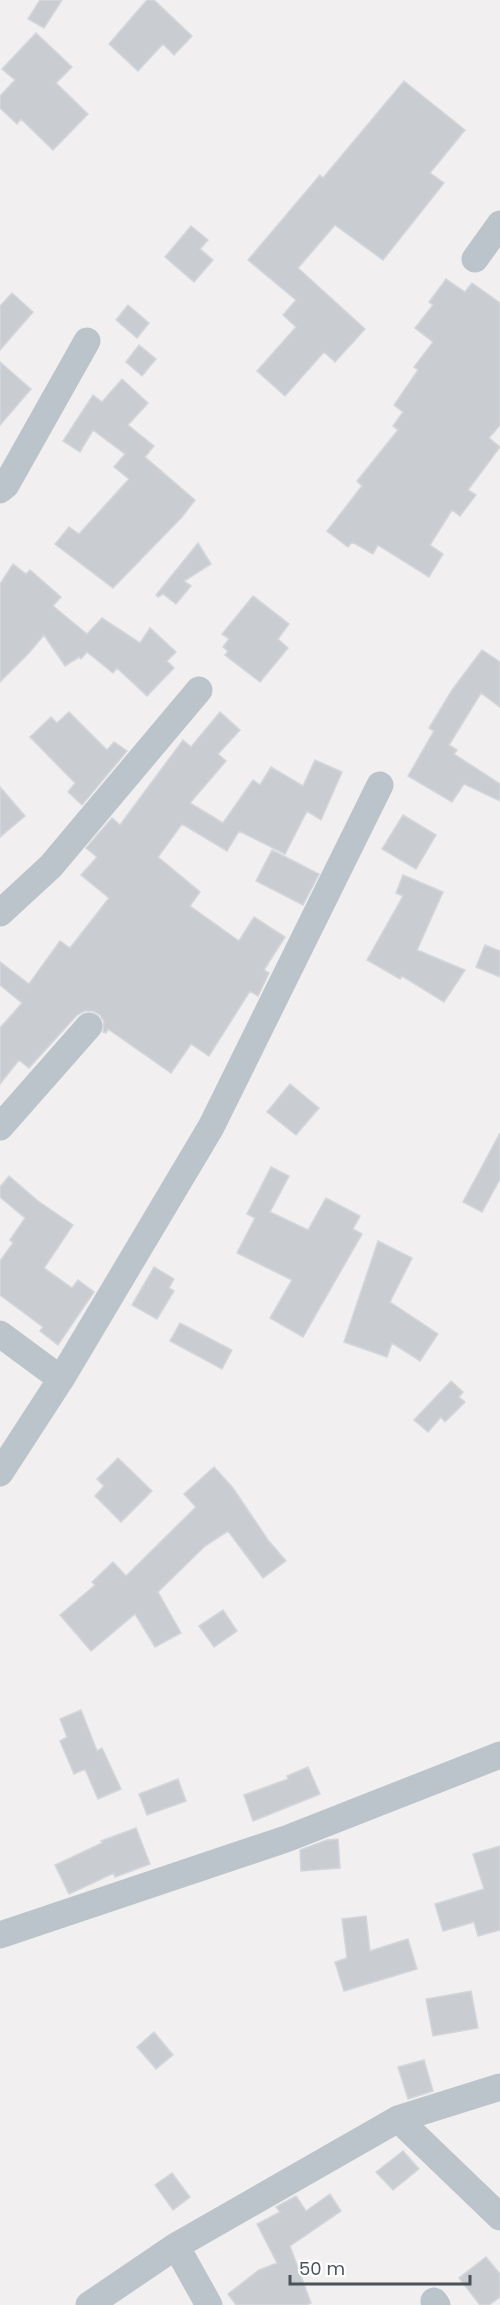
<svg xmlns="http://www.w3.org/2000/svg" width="500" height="2305" viewBox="0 0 500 2305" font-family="Poppins,sans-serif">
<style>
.building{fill:#c9ccd1;stroke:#d3d6da;stroke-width:1.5}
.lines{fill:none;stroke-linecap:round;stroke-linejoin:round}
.minor{stroke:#bbc4ca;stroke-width:27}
</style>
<rect width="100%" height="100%" fill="#f1efef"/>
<path class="building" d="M40,0H62L44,28L28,19Z
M147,0H154L192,36L174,55L163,44L138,71L109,44Z
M36,33L72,67L56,83L88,114L53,150L21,119L17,124L0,108V96L15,80L2,69Z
M404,81L465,130L430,173L444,183L383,260L335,225L298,268L365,329L335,362L324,352L285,396L257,371L296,327L283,315L296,300L248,260L320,175L323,178Z
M191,226L208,240L200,249L213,260L194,282L165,257Z
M446,279L465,292L472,283L500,303V425L489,438L500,447L468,490L476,495L460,516L452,510L430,545L443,554L429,577L378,545L373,554L352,542L348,547L327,531L362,486L357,481L398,430L393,426L403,412L394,405L418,370L414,367L433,342L415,328L433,305L429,302Z
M12,293L33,312L0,350V306Z
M128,305L149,323L137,338L116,320Z
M139,345L156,359L142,376L126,362Z
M0,362L31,389L0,425Z
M122,379L148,403L128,425L154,446L145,457L195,500L182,517L113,588L55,544L69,527L79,534L129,479L114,467L125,454L93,430L80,452L63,441L93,395L102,402Z
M198,543L211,564L184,581L191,586L176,604L163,594L158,597L156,595Z
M13,564L26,574L30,570L61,597L53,606L87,634L102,618L140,643L150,628L176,652L167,661L174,668L147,696L117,668L113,673L87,652L81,659L79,657L65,666L44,635L29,653L0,682V584Z
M253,596L289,624L278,639L288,648L260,682L225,655L228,651L223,647L229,639L222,634Z
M482,650L500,662V707L481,693L449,745L457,750L454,754L500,784V801L464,784L452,802L408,776L434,731L429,728L452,690Z
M69,712L107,750L114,742L127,751L82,805L68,792L75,783L30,737L51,717L57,723Z
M220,712L240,730L218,754L226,761L190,803L223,823L253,780L260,785L271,767L303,786L315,760L342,772L321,820L307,811L285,854L239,831L227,851L182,824L158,857L200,892L190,906L239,941L254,917L285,937L264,970L269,973L258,996L250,991L209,1056L191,1044L171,1073L108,1029L106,1033L103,1032L104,1022L100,1015L93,1011H85L77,1015L29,1068L19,1060L0,1084V1028L22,1003L0,985V962L29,984L60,941L70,948L109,898L81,875L97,857L86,848L112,818L120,825L183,740L191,747Z
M0,787L25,816L0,837Z
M403,815L436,835L416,869L382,849Z
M272,850L319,874L303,905L256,881Z
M403,875L443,892L417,950L465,970L444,1002L402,976L400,979L367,960L403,896L396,893Z
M485,945L500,951V977L476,967Z
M290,1084L319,1108L296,1135L267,1112Z
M500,1133V1179L482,1212L463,1202Z
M271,1167L289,1176L270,1212L308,1230L326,1198L360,1216L353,1229L362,1234L303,1337L270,1318L292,1280L237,1253L255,1218L247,1214Z
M9,1176L38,1201L73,1225L44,1268L72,1288L78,1280L94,1292L58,1345L40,1331L43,1327L0,1295V1261L13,1243L10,1240L25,1218L0,1197V1187Z
M378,1241L412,1258L390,1302L438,1334L420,1361L392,1343L387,1357L344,1342Z
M154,1267L174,1279L169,1288L174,1291L157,1319L132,1305Z
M180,1323L232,1350L222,1369L170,1341Z
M451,1381L463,1392L459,1397L465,1402L445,1422L441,1417L428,1432L414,1420Z
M118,1458L152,1491L121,1522L95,1496L104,1486L97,1479Z
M214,1467L233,1488L268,1540L286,1561L263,1578L228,1531L205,1546L158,1592L181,1633L155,1647L135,1614L91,1651L60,1615L95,1585L92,1582L113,1562L126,1576L196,1507L184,1494Z
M223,1610L237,1631L214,1647L199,1626Z
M81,1710L97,1751L102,1748L121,1789L98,1799L85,1769L74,1774L60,1741L67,1737L60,1719Z
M308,1767L320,1794L253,1821L244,1795L288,1779L287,1776Z
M178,1779L186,1801L147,1815L139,1794Z
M136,1828L150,1864L115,1877L114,1873L69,1894L55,1865L102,1843L101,1841Z
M338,1839L340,1868L301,1871L300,1850L327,1840Z
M500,1846V1930L478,1936L474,1922L443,1931L435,1904L484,1889L473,1854Z
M366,1916L370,1951L408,1939L417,1969L344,1991L335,1962L347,1958L342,1919Z
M471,1991L478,2028L433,2036L426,1999Z
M154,2032L173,2055L156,2069L137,2047Z
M424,2060L433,2091L408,2099L398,2067Z
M403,2151L419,2169L393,2190L376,2172Z
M172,2173L190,2197L173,2210L155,2185Z
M330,2194L341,2211L290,2246L311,2303L306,2305H236L228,2294L259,2270L277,2263L257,2224L280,2212L276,2207L296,2196L306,2211Z
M486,2257L500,2274V2297L489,2305H480L459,2278Z"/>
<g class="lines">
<path class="minor" d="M475,259L500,224
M0,490L6,485L87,341
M0,913L51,866L199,690
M0,1127L89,1026
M0,1334L61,1379
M0,1473L61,1379L211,1127L380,785
M0,1935L286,1839L500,1755
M398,2119L500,2217
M176,2246L209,2305
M434,2301L437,2305
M89,2305L176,2246L398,2119L500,2087"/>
</g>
<path d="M290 2275v9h180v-9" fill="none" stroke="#48535a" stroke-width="3"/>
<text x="299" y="2275" font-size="18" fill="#48535a" stroke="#ffffff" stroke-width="4.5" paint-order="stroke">50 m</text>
</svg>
